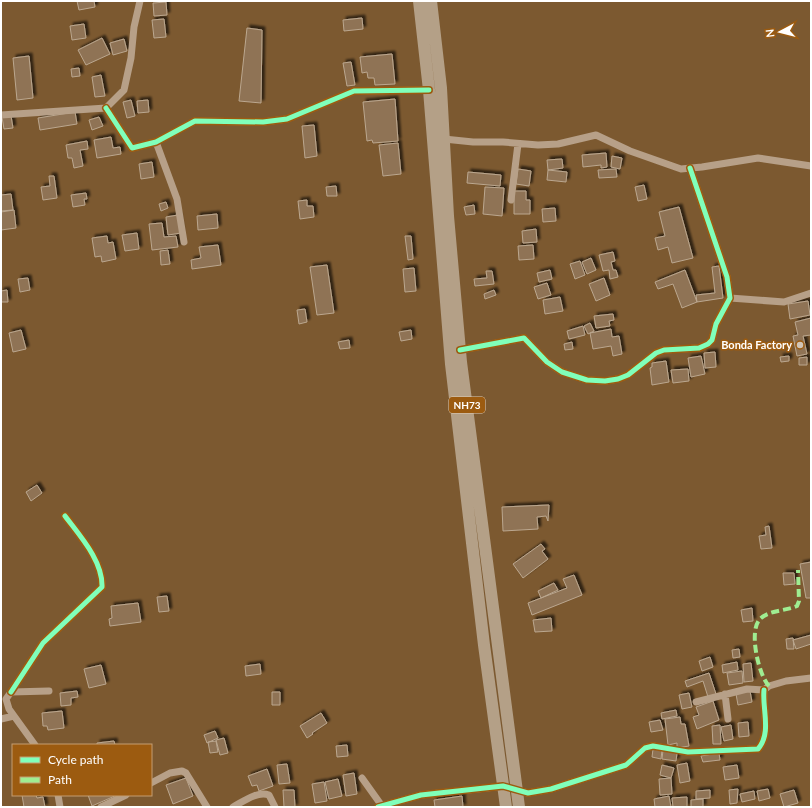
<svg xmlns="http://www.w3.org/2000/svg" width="812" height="808" viewBox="0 0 812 808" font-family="Lato,sans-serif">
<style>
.building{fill:#8f7355;stroke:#bba78f;filter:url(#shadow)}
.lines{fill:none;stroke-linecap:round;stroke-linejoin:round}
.minor{stroke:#b7a088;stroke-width:7}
.trunk{stroke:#b4a087;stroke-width:12}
.quiet{stroke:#9fed91;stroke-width:4;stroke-dasharray:8 4;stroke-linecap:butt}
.cycleway-casing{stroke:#9c5b10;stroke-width:8}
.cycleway{stroke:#80ffba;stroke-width:5}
.poi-dot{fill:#d1c5b7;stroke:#9c5b10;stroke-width:1.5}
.labels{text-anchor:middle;stroke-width:3;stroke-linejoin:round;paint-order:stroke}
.shield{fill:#9c5b10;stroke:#e1ceb7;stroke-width:1}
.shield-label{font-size:10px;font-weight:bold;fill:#fff}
.poi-label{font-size:11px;font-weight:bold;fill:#fff;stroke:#9c5b10;text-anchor:end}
</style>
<defs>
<filter id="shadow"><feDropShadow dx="3" dy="-3" stdDeviation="1" flood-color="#0009"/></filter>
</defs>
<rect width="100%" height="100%" fill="#7c5930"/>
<path class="building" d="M77,1H94L95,7L79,10Z
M166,2L167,15L154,16L153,3Z
M362,18L363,29L344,31L343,20Z
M164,19L166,37L154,38L152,20Z
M84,24L86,38L72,40L70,26Z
M247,28L262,30L261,103L239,101Z
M102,38L110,54L86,65L78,50Z
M124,39L127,51L113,55L110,43Z
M392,54L395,84L375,85L374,78H368L367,72L362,73L360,57Z
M29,56L33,98L17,100L13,58Z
M351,62L355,85L347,86L343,63Z
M79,68L80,76L72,77L71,69Z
M101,75L105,96L95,97L92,77Z
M395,99L398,141L373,143L372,140L367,141L363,102Z
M131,100L135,116L127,118L123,102Z
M148,100L149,112L138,113L137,101Z
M75,112L77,124L40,130L38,118Z
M11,116L13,128L4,129L2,117Z
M99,117L103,126L92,130L89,120Z
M314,125L317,156L305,158L302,126Z
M111,137L113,148L120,147L121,154L97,158L94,140Z
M87,141L88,149L80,150L83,166L74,168L72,158H68L66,145Z
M398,143L401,174L383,176L379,145Z
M606,153L607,167L601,168V165L583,167L582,155Z
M612,156L622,158L620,169L611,167Z
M562,159L563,168L548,170L547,160Z
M152,162L154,177L141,179L139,164Z
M518,169L531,171L529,186L516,184Z
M616,169L617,177L599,178L598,170Z
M548,170L567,172L566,182L547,180Z
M468,172L501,175L500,186L467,183Z
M49,176H54L57,198L43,200L41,187L50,186Z
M644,185L647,199L638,201L635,187Z
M336,186L337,196H327L326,187Z
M485,187L504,188L502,216L483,214Z
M514,191H526V200H530V214H514Z
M86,193L87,199H84L85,205L73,207L71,195Z
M11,194L13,210L1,211V195Z
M307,200V206H313L314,217L300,219L298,201Z
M166,202L168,208L161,211L159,204Z
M474,205L475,214L466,215L464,207Z
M679,207L693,258L672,263L668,247L658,250L655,238L665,236L659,212Z
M555,208L556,221L543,222L542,209Z
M14,210L16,228L1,230V212Z
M217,214L218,228L198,230L197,216Z
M178,215L181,233L168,235L166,217Z
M162,223L164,237L176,236L178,247L152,250L149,224Z
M536,229L537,242L523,243L522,231Z
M137,233L139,249L125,251L122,235Z
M107,236L108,243L113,242L116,259L102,262L101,256L95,257L92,238Z
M405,236H411L413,259L408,260Z
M218,245L221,265L192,269L191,260L201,258L199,247Z
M533,245L534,259L519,260L518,246Z
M168,250L170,264L161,265L160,251Z
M613,252L615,261L611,262L613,270H616L618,277L610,279L609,270L603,271L599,255Z
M591,258L596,270L587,274L582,262Z
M580,261L585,275L575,279L570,264Z
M327,265L334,313L317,315L310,267Z
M719,266L723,298L697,302L696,295L715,293L712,267Z
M414,268L416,291L405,292L403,269Z
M550,270L552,279L539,282L537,273Z
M685,270L697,302L682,308L673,284L658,289L655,282Z
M486,271H492L494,284L475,286L474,279L487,278Z
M28,278L30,290L20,292L18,279Z
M604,278L610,295L596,301L589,284Z
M547,283L551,295L538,299L534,287Z
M7,290L8,302H1V291Z
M494,290L496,295L485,299L484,294Z
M560,297L563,311L545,314L543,300Z
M808,301L810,315L790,319L788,304Z
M305,309L307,322L299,324L297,310Z
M613,314L614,320L609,321L610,326L596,328L594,316Z
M811,318V335L803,336L807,354L797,356L793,336L798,335L795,322Z
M590,323L594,331L588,334L584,326Z
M583,326L585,335L569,339L567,331Z
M611,329L612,337L619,336L622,354L613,356L611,346L593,349L590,333Z
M21,330L26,349L13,352L9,333Z
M411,330L412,339L401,341L399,332Z
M349,340L350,348L340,349L338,342Z
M572,342L573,349L565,350L564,344Z
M715,352L716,367L705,368L704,353Z
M701,356L705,374L691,377L688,358Z
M789,356V361L781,362L780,357Z
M807,357V365H799V358Z
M666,361L669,382L652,385L650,368L652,367V363Z
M688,369L689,381L673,383L671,370Z
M37,485L42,493L31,501L26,492Z
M549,505L548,521L546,516L537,517L538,529L503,531L502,507Z
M769,526L772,548L761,549L759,536L766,535L765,527Z
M541,544L545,549L542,551L548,559L523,578L513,564Z
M811,562V598H806L800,564Z
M783,573H794L795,584L784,585Z
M574,575L582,595L532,615L528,603L567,588L563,579Z
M554,583L558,590L541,598L538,591Z
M167,596L169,611L159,612L157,597Z
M138,603L141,622L110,626L109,619L112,618L111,606Z
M752,608L753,621L743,622L741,610Z
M551,618L552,631L535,632L533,620Z
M811,635V644L796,649L793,640Z
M793,638L794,649H787L786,639Z
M739,649L740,657L733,658L732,650Z
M710,657L713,667L702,671L699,661Z
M737,662L738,670L723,673L722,665Z
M751,663L753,681L744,682L743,664Z
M260,664L261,674L246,676L245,666Z
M101,665L106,684L89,688L84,669Z
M742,671L743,683L729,685L727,673Z
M709,673L716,694L708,697L703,681L687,687L685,681Z
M77,691L78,697L71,698V705L61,706L60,693Z
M750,691L752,702L738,705L736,694Z
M272,692H280V705H272Z
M689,693L692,707L682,709L679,695Z
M713,701L719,720L697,729L693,717L699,715L696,707Z
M676,710L677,716L662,719L661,713Z
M62,711L64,728L48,730L47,726H43L42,713Z
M321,713L327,723L312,733L313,734L307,738L300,726Z
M680,717L681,724H685L689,746L677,748V743L668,745L665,719Z
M660,720L663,730L651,732L649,722Z
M748,722L749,736L739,737L738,723Z
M720,725L721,744H713L712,726Z
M731,725L733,739L724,741L721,727Z
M215,731L218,738L207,743L204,735Z
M224,738L228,753L220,755L216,740Z
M114,741L115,745H97V743Z
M216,741L218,752L210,753L208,742Z
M347,745L348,756L337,757L336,746Z
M653,749L662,750L661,759L652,757Z
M663,750L677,753L676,761L662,759Z
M719,753L720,760L703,762L701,756Z
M687,763L690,781L680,783L677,765Z
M287,764L290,783L279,784L277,765Z
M662,765L674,768L671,778L660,775Z
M737,765L739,778L725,780L723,767Z
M267,769L273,786L259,791L257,785L252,786L248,776Z
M354,773L357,794L346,796L343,775Z
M186,778L193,796L173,804L166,785Z
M671,778L672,794L660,795L659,779Z
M338,779L342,796L329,799L325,782Z
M324,782L327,801L315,803L312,784Z
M738,789L737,803L730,804L729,790Z
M768,789L770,798L759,801L757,791Z
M283,790H294L295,807H284Z
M710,790V798L696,799V791Z
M794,790L798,803L784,807L780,794Z
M754,791L755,799L742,802L740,794Z
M22,795H36L37,798L43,797L45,807H24Z
M88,795H117L92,806Z
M462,796L463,807H435L434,800Z
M669,796L671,807H655L654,799Z
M687,797V807H673L672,798Z
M703,799V807H691V800Z"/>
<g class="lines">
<path class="minor" d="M106,108L132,148L156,142L195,121L263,122L287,119L354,91L429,90
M1,115L106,108L124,90L131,58L134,27L140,1
M444,139L473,142H503L538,145L558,144L596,135L630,151L681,169L702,167L758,158L811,166
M156,142L177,199L184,242
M511,200L518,144
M730,298L784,302L811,293
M460,350L524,338L547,362L562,372L587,380L605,381L618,379L628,375L656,353L664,350L699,348L708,344L712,340L716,324L730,298L727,277L690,168
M11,692L43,643L102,587C103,561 80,536 65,516
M725,694L728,719
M696,702L747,689L764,690L769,686L786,681L811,678
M1,719L14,716
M35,745L9,709L6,699L11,692L49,691
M362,778L382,806
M151,783L170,773L182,771L186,773L207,807
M515,790L528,793L551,789L626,765L645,748L653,746L688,752L758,749C772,733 762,709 764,690
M58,795L60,807
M101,807L126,795
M233,807C244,801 257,791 269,795L275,807
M378,807L421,795L505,786"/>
<path class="trunk" d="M419,1L429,90L451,364L484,645L506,807
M431,1L441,88L448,216L461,362L519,807"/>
<path class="quiet" d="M769,686C759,676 748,631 760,619C769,610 786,611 797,606L799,601L798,570"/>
<g class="cycleway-casing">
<path id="cycleway" d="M106,108L132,148L156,142L195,121L263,122L287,119L354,91L429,90
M460,350L524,338L547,362L562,372L587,380L605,381L618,379L628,375L656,353L664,350L699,348L708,344L712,340L716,324L730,298L727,277L690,168
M11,692L43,643L102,587C103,561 80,536 65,516
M378,807L421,795L503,786L528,793L551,789L626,765L645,748L653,746L688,752L758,749C772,733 762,709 764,690"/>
</g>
<use href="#cycleway" class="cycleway"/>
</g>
<circle class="poi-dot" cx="800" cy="345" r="4"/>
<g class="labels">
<rect class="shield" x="449" y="397" width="36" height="16" rx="3"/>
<g class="shield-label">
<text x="467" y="409">NH73</text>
</g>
<g class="poi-label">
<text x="792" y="349">Bonda Factory</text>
</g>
</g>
<rect width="812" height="808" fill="none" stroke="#ffffff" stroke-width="4"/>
<rect x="12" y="744" width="140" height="52" fill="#9c5b10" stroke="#c49d70"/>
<rect x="20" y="757" width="20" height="6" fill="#80ffba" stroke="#c49d70"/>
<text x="48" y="764" font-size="12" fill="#ffffff">Cycle path</text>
<rect x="20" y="777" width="20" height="6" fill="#9fed91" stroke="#c49d70"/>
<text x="48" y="784" font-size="12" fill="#ffffff">Path</text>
<g transform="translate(780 32) rotate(263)" stroke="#9c5b10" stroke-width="3" paint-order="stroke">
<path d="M0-3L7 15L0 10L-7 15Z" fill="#ffffff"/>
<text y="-6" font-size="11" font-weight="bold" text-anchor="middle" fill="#ffffff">N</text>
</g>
</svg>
